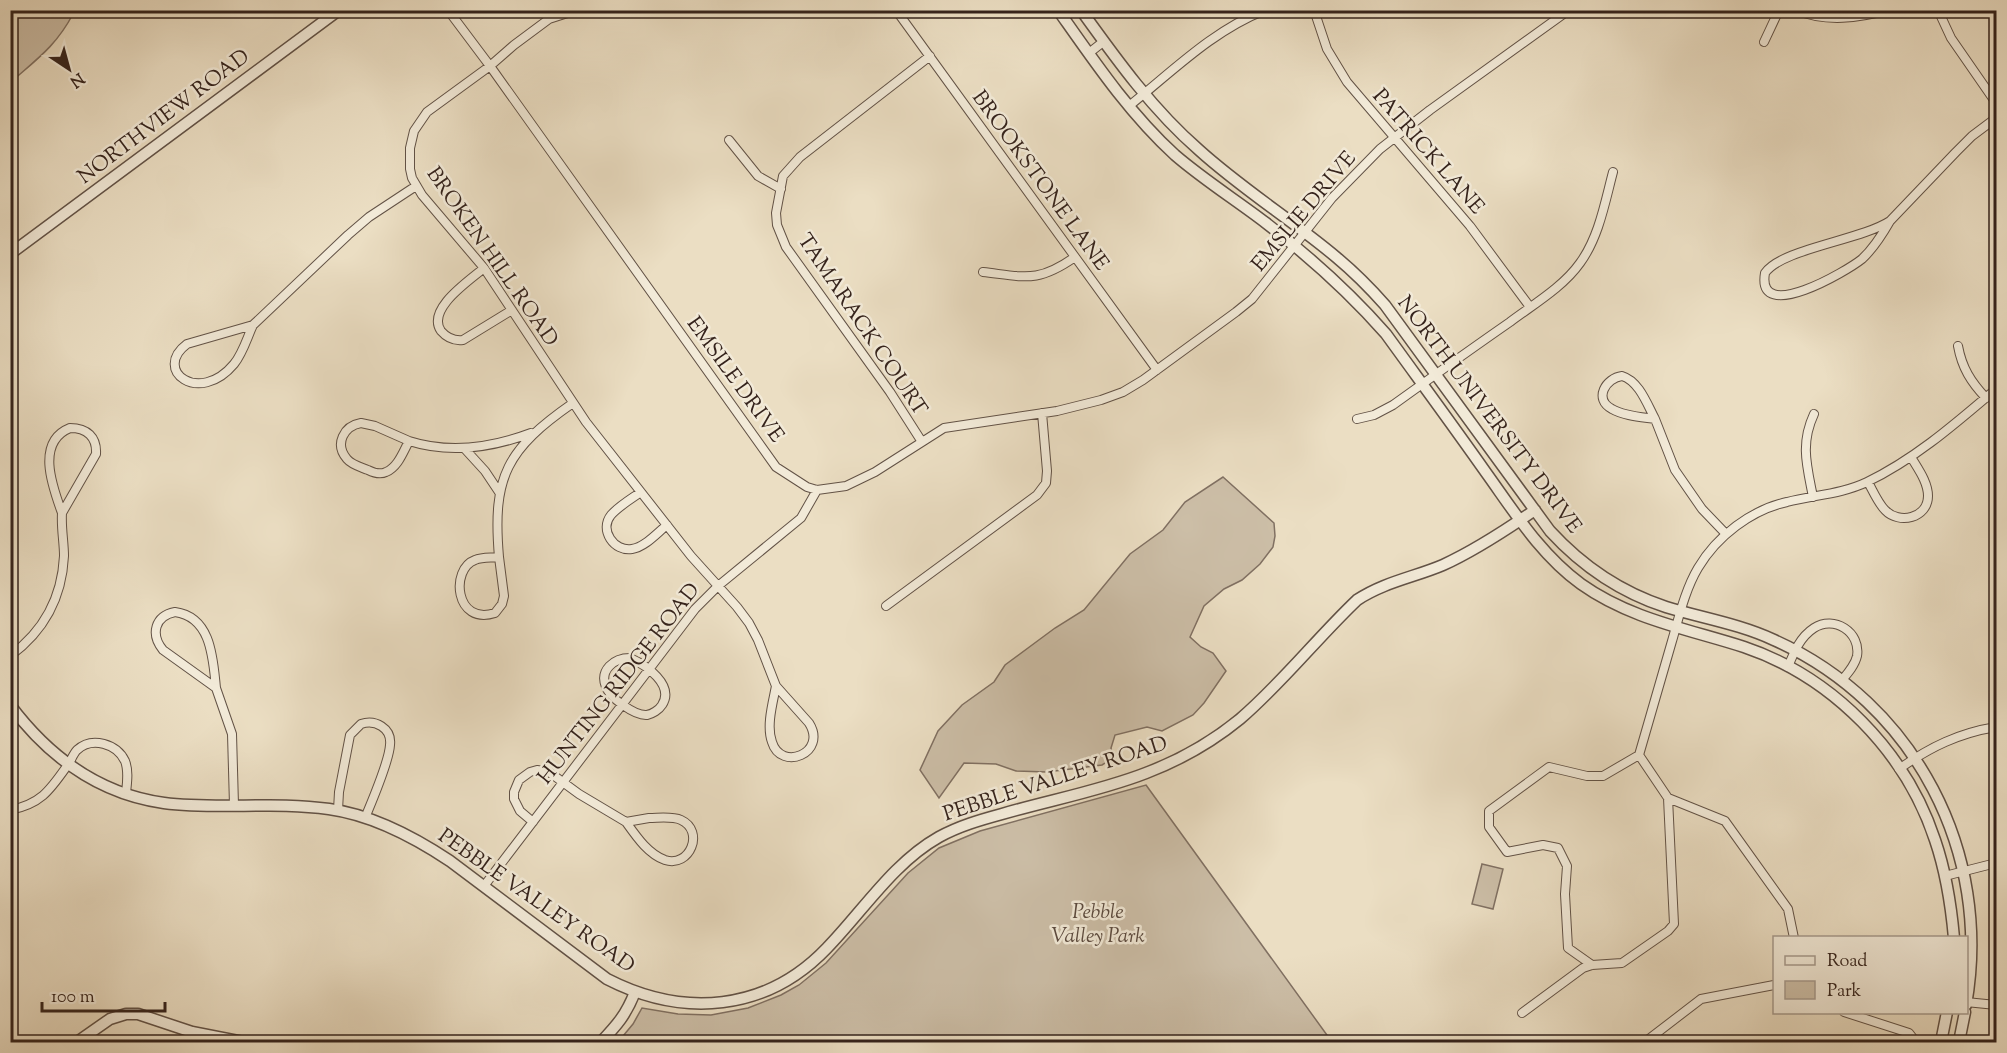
<svg xmlns="http://www.w3.org/2000/svg" width="2007" height="1053" viewBox="0 0 2007 1053" font-family="'Sorts Mill Goudy',serif">
<style>
.green{fill:#ccbea7;stroke:#807062;stroke-width:1.5}
.lines{fill:none;stroke-linecap:round;stroke-linejoin:round}
.minor-casing{stroke:#625246;stroke-width:10}
.tertiary-casing{stroke:#625246;stroke-width:13}
.minor{stroke:#f2ead8;stroke-width:8}
.tertiary{stroke:#f2ead8;stroke-width:10}
.labels{text-anchor:middle;stroke-width:5;stroke-linejoin:round;paint-order:stroke}
.street-label{font-size:21px;fill:#35231c;stroke:#f2ead8}
.park-label{font-size:21px;font-style:italic;fill:#5b4a3f;stroke:#f2ead8}
</style>
<rect width="100%" height="100%" fill="#ebdec3"/>
<filter id="stains"><feTurbulence type="fractalNoise" baseFrequency=".00333" numOctaves="4"/><feColorMatrix values="0 0 0 0 .2 0 0 0 0 .09 0 0 0 0 .02 0 0 0 .5 -.17"/></filter>
<radialGradient id="worn" r=".72"><stop offset=".6" stop-color="#630" stop-opacity="0"/><stop offset="1" stop-color="#630" stop-opacity=".3"/></radialGradient>
<path class="green" d="M11,10L70,11L73,14C56,46 37,59 11,82Z
M1223,477L1274,523L1275,536L1273,547L1260,564L1242,580L1224,589L1204,606L1190,637L1201,647L1213,653L1226,671L1204,703L1193,715L1162,731L1147,727L1115,735L1111,748L1113,758L1102,765L1047,772L1016,771L996,764L964,763L939,798L920,770L938,731L962,705L994,682L1005,665L1055,628L1084,610L1130,554L1163,530L1185,502Z
M1146,785L1332,1042H618L633,1024L642,1008L678,1014L711,1015L748,1008L781,995L799,985L826,963L908,873L939,848L980,831Z
M1482,864L1503,869L1493,909L1472,904Z"/>
<g class="lines">
<g class="minor-casing">
<path id="minor" d="M448,10L490,66L776,467L807,487L817,490L846,486L875,472L944,428L1057,411L1101,400L1123,392L1143,380L1236,312L1252,299L1332,198L1380,149L1430,110L1569,10
M577,10L549,19L514,45L490,66L427,112L414,131L410,148V169L412,178L422,195L484,268L586,422L691,556L737,607L749,623L758,640L776,686
M896,10L1157,370
M1314,10L1327,49L1347,82L1470,226L1530,307
M1796,10C1826,23 1859,18 1889,10
M1938,10L1951,38L1996,103
M1764,42L1779,10
M1089,53L1103,42
M1129,106C1173,71 1212,31 1265,10
M729,140L758,176L781,189
M1890,221C1882,235 1874,248 1862,259C1847,271 1756,325 1765,273C1781,249 1861,240 1890,221Z
M1890,221L1956,152L1972,136L1996,118
M484,268C469,281 426,309 441,331C447,338 454,341 463,340L512,310
M983,272C1026,277 1038,283 1075,257
M253,325L348,235L369,217L416,186
M253,325C247,338 243,353 234,364C199,406 152,370 187,344Z
M1958,346C1962,368 1971,382 1986,398
M1622,376C1639,381 1647,404 1655,419C1641,417 1624,416 1612,409C1593,399 1606,378 1622,376Z
M1357,419L1374,415L1393,405C1432,377 1471,349 1510,322C1534,304 1563,287 1580,263C1599,237 1605,202 1613,172
M1655,419L1675,470L1702,509L1726,534
M361,423L375,426L409,441C403,452 398,467 386,472C380,475 374,473 368,470C361,467 352,465 347,459C334,444 344,426 361,423Z
M70,428C87,428 97,437 96,454L62,513C53,488 35,442 70,428Z
M409,441C450,454 491,448 531,433
M922,442L890,392L786,247L777,225L776,213L783,176L800,157L930,56
M464,448L485,471L499,492
M1868,482C1873,491 1878,503 1885,510C1899,525 1928,518 1928,496C1928,482 1918,469 1911,457
M641,492C631,499 619,506 611,515C599,530 614,552 632,549C645,547 657,533 667,525
M1813,497C1807,466 1800,444 1814,414
M499,557C492,476 507,449 573,403
M499,557L504,596L502,604L495,613C455,626 450,569 475,560C482,557 491,558 499,557Z
M886,606L1037,495L1046,483L1047,471L1042,413
M175,612C212,617 213,660 216,688L163,650C150,634 155,616 175,612Z
M10,656C44,631 62,597 64,556C64,542 61,528 62,513
M630,658C646,665 675,685 662,705C659,710 652,714 647,715C635,716 610,698 606,687C599,670 614,658 630,658Z
M1788,667C1794,652 1800,637 1814,628C1834,615 1861,632 1857,656C1855,665 1848,673 1842,680
M776,686L809,723C828,753 781,772 772,742C766,726 773,702 776,686Z
M216,688L232,734L234,805
M1899,769C1930,747 1959,733 1996,727
M10,810C41,804 50,790 67,766C71,761 73,754 77,750C92,736 117,744 125,761C129,771 127,783 126,793
M338,810L339,792L350,735L361,724C375,719 392,728 390,745C389,762 372,801 365,818
M649,818C659,818 672,816 681,820C705,831 690,868 665,860C648,854 636,836 626,822Z
M533,822L520,811L514,799V792L519,780L530,772L537,770L549,772L579,794L626,822
M1945,876L1996,863
M484,886L695,609L718,586L801,518L817,490
M1794,938L1788,909L1725,821L1668,798L1639,755C1650,717 1661,679 1672,641C1679,617 1685,590 1698,568C1717,536 1751,510 1787,502C1814,495 1842,494 1867,482C1915,459 1956,423 1996,389
M1592,965L1568,948L1565,894L1567,866L1558,848L1543,845L1507,852L1489,827V811L1549,767L1587,776H1603L1639,755
M1966,1002L1996,1005
M1844,1012L1909,1033L1916,1042
M1522,1013L1583,968L1592,965L1622,963L1668,931L1674,924L1668,798
M1645,1042L1701,999L1774,985"/>
</g>
<g class="tertiary-casing">
<path id="tertiary" d="M1058,10C1094,61 1129,113 1175,155C1204,180 1236,200 1266,223C1310,257 1350,293 1386,334C1420,381 1454,427 1487,474C1515,513 1541,555 1581,584C1630,619 1688,629 1744,647C1833,677 1906,752 1935,840C1946,872 1951,904 1954,938
M1081,10C1117,60 1152,109 1199,150C1242,189 1292,220 1336,257C1354,272 1370,288 1385,305L1550,531C1583,567 1620,592 1666,607C1702,618 1740,624 1774,640C1915,703 1993,853 1966,1005
M10,254L339,10
M10,705C49,757 99,794 164,803C219,810 274,801 329,809C373,815 414,837 450,861L607,979C683,1018 766,1012 827,948C863,911 893,863 939,837C959,826 980,820 1002,814C1050,800 1100,791 1146,773C1180,760 1212,742 1240,719C1282,683 1317,638 1357,600C1384,582 1415,577 1443,565C1476,550 1506,530 1535,510
M77,1042L110,1019L126,1014H138L192,1032L243,1042
M601,1042C617,1025 626,1015 635,992
M1941,1042L1947,1012
M1959,1042L1965,1012"/>
</g>
<use href="#minor" class="minor"/>
<use href="#tertiary" class="tertiary"/>
</g>
<g class="labels">
<g class="street-label">
<text transform="translate(163 116) rotate(-37)" y="7">NORTHVIEW ROAD</text>
<text transform="translate(1429 151) rotate(49)" y="7">PATRICK LANE</text>
<text transform="translate(1041 180) rotate(54)" y="7">BROOKSTONE LANE</text>
<text transform="translate(1303 211) rotate(-50)" y="7">EMSLIE DRIVE</text>
<text transform="translate(493 256) rotate(55)" y="7">BROKEN HILL ROAD</text>
<text transform="translate(863 324) rotate(56)" y="7">TAMARACK COURT</text>
<text transform="translate(736 379) rotate(54)" y="7">EMSILE DRIVE</text>
<text transform="translate(1490 414) rotate(53)" y="7">NORTH UNIVERSITY DRIVE</text>
<text transform="translate(618 683) rotate(-52)" y="7">HUNTING RIDGE ROAD</text>
<text transform="translate(1055 778) rotate(-18)" y="7">PEBBLE VALLEY ROAD</text>
<text transform="translate(537 900) rotate(35)" y="7">PEBBLE VALLEY ROAD</text>
</g>
<g class="park-label">
<text x="1098" y="918">Pebble<tspan x="1098" dy="24">Valley Park</tspan></text>
</g>
</g>
<rect width="2007" height="1053" fill="none" stroke="#ebdec3" stroke-width="36"/>
<rect x="12" y="12" width="1983" height="1029" fill="none" stroke="#35231c" stroke-width="3"/>
<rect x="18" y="18" width="1971" height="1017" fill="none" stroke="#35231c" stroke-width="1.5"/>
<rect x="1773" y="936" width="195" height="78" fill="#f2ead8" stroke="#a69a8d" stroke-width="1.5"/>
<rect x="1785" y="956" width="30" height="9" fill="#f2ead8" stroke="#a69a8d" stroke-width="1.5"/>
<text x="1827" y="966" font-size="18" fill="#35231c">Road</text>
<rect x="1785" y="981" width="30" height="18" fill="#ccbea7" stroke="#a69a8d" stroke-width="1.5"/>
<text x="1827" y="996" font-size="18" fill="#35231c">Park</text>
<g transform="translate(69 69) rotate(144)" stroke="#f2ead8" stroke-width="4.5" paint-order="stroke">
<path d="M0-4.5L10 22L0 15L-10 22Z" fill="#35231c"/>
<text y="-9" font-size="16" font-weight="bold" text-anchor="middle" fill="#35231c">N</text>
</g>
<path d="M42 1002v9h123v-9" fill="none" stroke="#35231c" stroke-width="3"/>
<text x="51" y="1002" font-size="18" fill="#35231c" stroke="#f2ead8" stroke-width="4.5" paint-order="stroke">100 m</text>
<rect width="100%" height="100%" filter="url(#stains)"/>
<rect width="100%" height="100%" fill="url(#worn)"/>
</svg>
